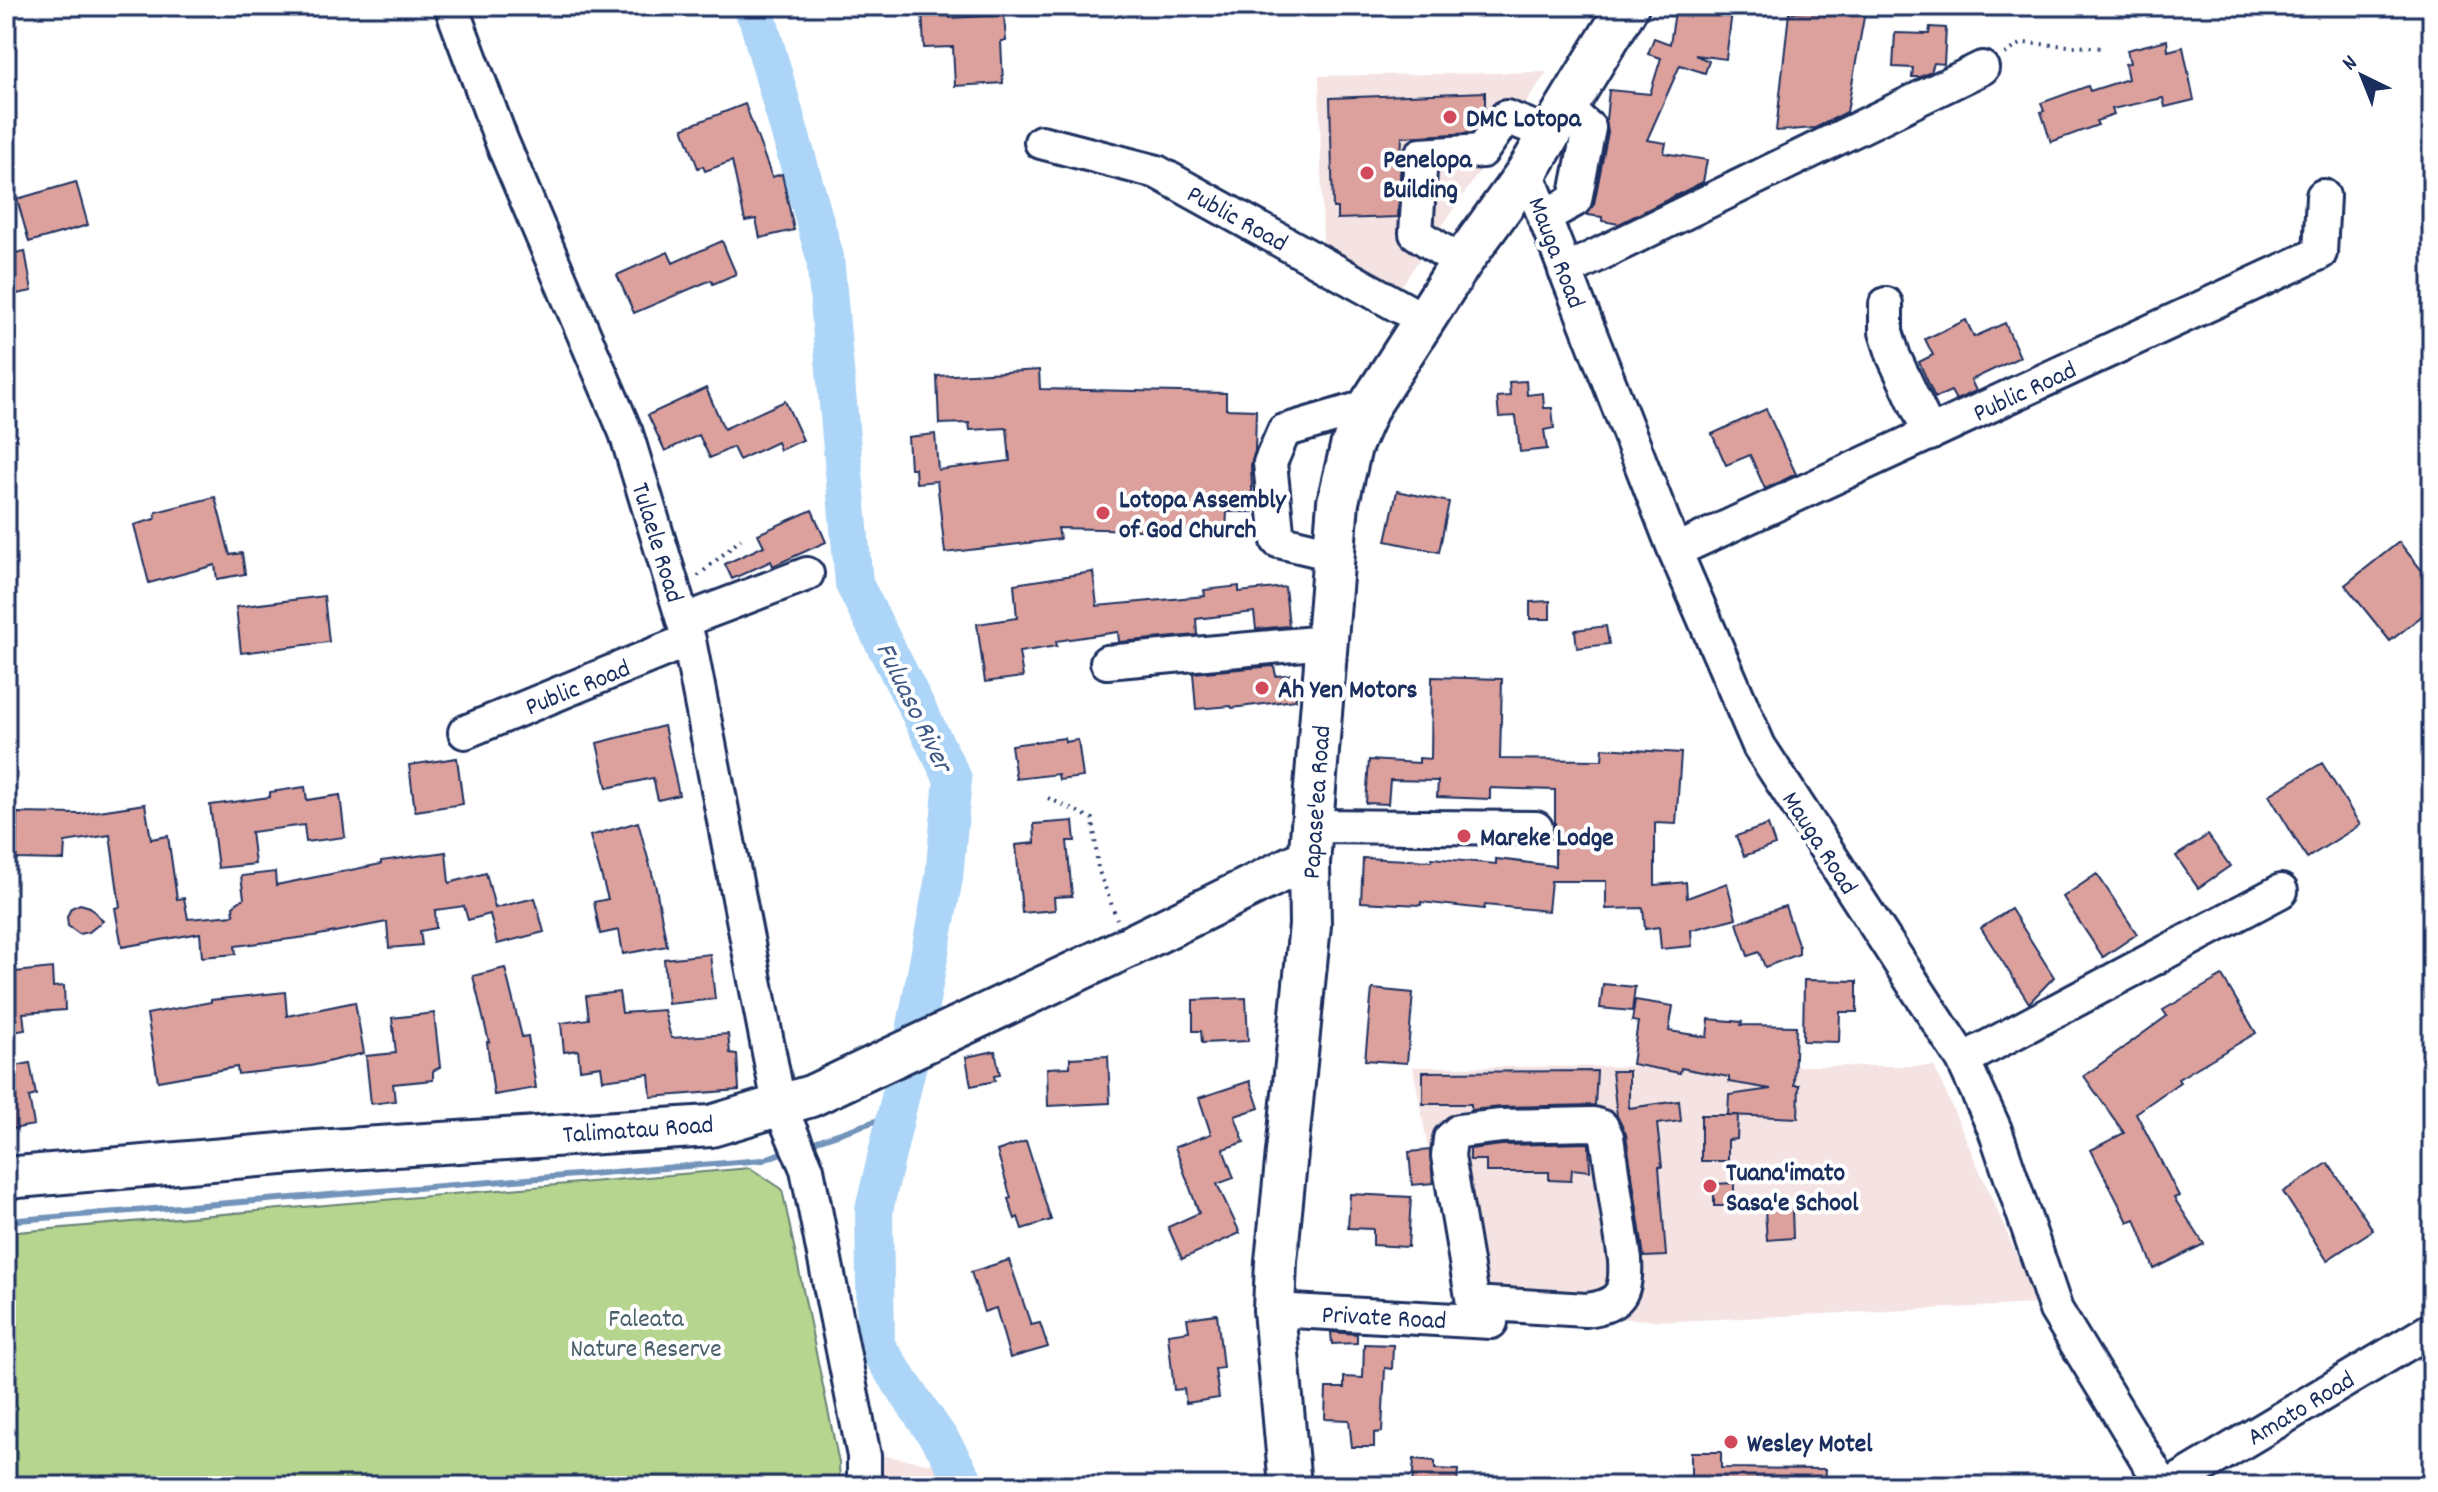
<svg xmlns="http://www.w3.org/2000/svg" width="2438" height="1492" viewBox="0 0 2438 1492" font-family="Dekko,sans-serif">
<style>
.built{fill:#f4e3e2}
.green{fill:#b6d58e;stroke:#688276;stroke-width:2}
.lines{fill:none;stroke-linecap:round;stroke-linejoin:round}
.stream{stroke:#7293ba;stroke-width:6}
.river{stroke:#acd5f7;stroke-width:38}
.building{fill:#dca19d;stroke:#1b2f5e;stroke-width:2}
.minor-casing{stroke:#1b2f5e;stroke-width:38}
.major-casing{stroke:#1b2f5e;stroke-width:46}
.path{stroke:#1b2f5e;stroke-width:4;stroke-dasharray:2 6;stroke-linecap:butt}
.minor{stroke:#fff;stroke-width:32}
.major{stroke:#fff;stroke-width:40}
.poi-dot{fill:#d1495b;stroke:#fff;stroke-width:3}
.labels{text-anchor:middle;stroke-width:8;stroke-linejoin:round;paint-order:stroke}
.poi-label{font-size:26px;font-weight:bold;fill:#1b2f5e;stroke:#fff;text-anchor:start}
.street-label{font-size:26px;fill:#1b2f5e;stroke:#fff}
.park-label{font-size:26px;fill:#4a616c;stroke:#fff}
.water-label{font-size:28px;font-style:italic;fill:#3f5884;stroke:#fff}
</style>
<rect width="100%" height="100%" fill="#fff"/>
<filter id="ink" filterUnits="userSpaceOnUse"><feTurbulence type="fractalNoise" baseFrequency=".0125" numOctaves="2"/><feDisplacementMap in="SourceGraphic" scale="16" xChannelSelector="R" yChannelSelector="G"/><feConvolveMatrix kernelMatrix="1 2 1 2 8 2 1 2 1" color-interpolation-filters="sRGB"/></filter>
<g filter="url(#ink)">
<path class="built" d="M1547,72L1400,288L1323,247L1319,76Z
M1934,1066L2038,1304L1675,1321L1458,1311L1413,1067Z
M880,1455L951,1467L961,1486H879Z"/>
<path class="green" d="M750,1168L782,1189L839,1463L840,1486H6V1233Z"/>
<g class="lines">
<path class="stream" d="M814,1142L896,1114
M6,1221L763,1160L781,1153"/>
<path class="river" d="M751,6L758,20L825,257L854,584L953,779L944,878L913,1042L874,1210L876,1346L946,1449L967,1486"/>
</g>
<path class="building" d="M1676,6L1732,12L1726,59L1695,55L1709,61L1705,73L1680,65L1647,140L1666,143L1664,153L1707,160L1703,182L1619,224L1602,221V217L1587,215L1594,204L1608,132L1606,120L1609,90L1650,94L1661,58L1648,54L1654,38L1670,44Z
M1866,6L1847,112L1815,128L1776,131L1789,13Z
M949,7L950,18L1004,15L1006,41H1001L1003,83L955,86L953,47L924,48L922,9Z
M1930,27L1946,28L1944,64L1934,63L1931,72L1920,77H1912L1913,68L1893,67L1895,33L1929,34Z
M2167,40L2168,51L2183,47L2194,100L2165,107L2163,98L2112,109L2114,115L2096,121L2098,125L2051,142L2041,112L2044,111L2041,103L2088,86L2090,91L2128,79L2125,64L2130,63L2127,50Z
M1485,92V113L1472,133L1402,137L1398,217L1337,219V208H1333L1330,98Z
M745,104L772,177L782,174L794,230L760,238L756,219L745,221L732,161L705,171L703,166L698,168L683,128Z
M76,182L88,225L29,242L17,199Z
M722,241L736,274L713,284L711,280L634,313L617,275L668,252L673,263Z
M25,251L32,291L6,296V255Z
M1966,320L1974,337L2005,323L2020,357L1971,380L1976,391L1956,400L1951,391L1935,398L1919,362L1933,355L1925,339Z
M1039,370L1040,389L1226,393V409L1256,410L1255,451L1251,465L1253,512H1227L1226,532L1058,528L1060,539L945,553L937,481L916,483L915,468H910L908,437L935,434L938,470L1010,461L1007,428L970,430L969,423L939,424L937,376Z
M1526,381L1527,395L1543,393L1544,408H1552L1554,428L1544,430L1547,449L1520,452L1516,416L1499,417L1497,397L1510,396L1509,382Z
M706,388L724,429L785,401L803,440L780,450L777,442L739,460L733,447L710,458L699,435L665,451L648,415Z
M1766,409L1796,474L1765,489L1750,455L1726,465L1712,434Z
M1397,491L1449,502L1439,552L1386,541Z
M215,497L230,555L242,553L245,574L217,579L215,565L149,583L134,525L155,519L156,512Z
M812,510L826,542L773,566L771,561L732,579L725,564L764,546L758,534Z
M2399,542L2432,583V608L2390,641L2345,585Z
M1093,572L1097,606L1205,596L1204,590L1239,586V592L1285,587L1289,626L1256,629L1254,612L1196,619L1197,635L1119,642L1118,632L1056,641L1057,646L1019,652L1023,677L985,682L977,624L1017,618L1014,584Z
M324,596L329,642L241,653L236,607Z
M1550,601V619H1530V602Z
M1606,626L1609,644L1577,648L1575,630Z
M1274,666L1276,676L1293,674L1296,700L1232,708L1231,706L1196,709L1193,673Z
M1432,677L1502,679L1500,759L1602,760L1603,748L1681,753L1676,824L1655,823V885L1686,882L1687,898L1727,883L1736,918L1691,930L1692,946L1661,949L1659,927L1645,929L1643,908L1606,909V881H1551L1548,911L1485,905L1484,909L1421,902V905L1361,902L1363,858L1432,861V858L1496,864V859L1555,866V790L1490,788V799L1437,797L1438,781L1390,780L1388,804L1366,803L1369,760L1419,763V758L1431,759Z
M664,726L679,795L658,800L653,778L607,788L597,743Z
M1065,738V742L1078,740L1083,777L1059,780L1058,774L1016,779L1011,745Z
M457,758L463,804L415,811L409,765Z
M2322,763L2360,825L2307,858L2269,795Z
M305,787L307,800L340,795L345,837L306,842L304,825L251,832L255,864L218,868L210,805L270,797V792Z
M145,804L151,839L168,836L177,899L184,898L188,919L234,915L233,906L244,898L241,876L275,872L276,885L381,864V861L446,852L449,883L486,873L495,908L535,898L544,932L497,944L490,914L468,920L464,906L435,910L436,928L420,931L422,945L389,948L387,922L314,936L235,946L236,954L202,957L200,933L122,947L115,908L120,907L110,835L65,842L64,860L16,859L17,813L80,814Z
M1073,821L1075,841H1067L1072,896L1054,897L1055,910L1022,913L1016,845L1035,843L1034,824Z
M638,822L656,888L667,946L623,954L619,930L600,934L594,902L608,899L590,836Z
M1768,825L1775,845L1744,856L1736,836Z
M2208,835L2230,866L2198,888L2176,856Z
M2097,874L2137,934L2103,957L2063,897Z
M80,904L90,907L103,921L89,932L79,934L68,926L67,917L71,908Z
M1785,906L1799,947V954L1765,967L1759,952L1748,956L1737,923Z
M2011,909L2054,977L2029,1003L1981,928Z
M710,954L715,999L668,1004L664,959Z
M52,968L53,987L64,986L65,1010L23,1013L25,1030L6,1033V973Z
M505,968L522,1037L528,1036L536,1088L494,1095L487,1042H489L473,976Z
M2222,976L2256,1033L2178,1079L2180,1082L2136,1113L2179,1196L2174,1198L2204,1244L2154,1269L2135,1219L2128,1222L2091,1150L2124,1133L2084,1076L2167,1016L2163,1010Z
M1804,980L1857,981V1012H1840L1839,1042L1803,1041Z
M1603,984L1635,987L1632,1011L1600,1008Z
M1372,989L1413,993L1407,1063L1365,1060Z
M285,992L287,1016L355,1002L364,1053L311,1066L238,1074L237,1067L158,1081L147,1014L211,1002V1000Z
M619,992L622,1013L664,1010L671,1038L728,1034L730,1053L737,1054L739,1090L651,1097L649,1074L603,1080L601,1066L580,1069L578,1050L564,1052L561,1023L589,1019L586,996Z
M1246,998L1248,1041L1202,1043L1201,1031H1193V1000Z
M1635,1000L1673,1006L1669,1031L1707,1037L1709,1019L1742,1022L1741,1025L1796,1026L1794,1085H1799L1798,1118L1728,1115L1729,1095L1771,1089L1729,1082V1077L1681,1068L1680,1073L1632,1064L1638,1022L1632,1021Z
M434,1013L440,1067L433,1071V1080L393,1084L395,1101L371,1104L366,1056L396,1053L392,1018Z
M995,1051L1000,1075L994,1076L995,1081L971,1086L966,1057Z
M1108,1056L1110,1103L1048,1106L1047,1068L1070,1067V1058Z
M30,1063L36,1095L29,1097L34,1125L12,1129L6,1093V1068Z
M1597,1071L1595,1105L1501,1107L1471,1110V1104H1423V1072Z
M1612,1071H1629V1108L1679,1101L1681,1121L1657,1124L1662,1167H1659L1666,1256L1644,1257L1626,1134L1617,1116Z
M1250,1081L1259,1108L1235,1116L1244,1142L1223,1149L1234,1178L1217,1184L1240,1233L1182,1259L1168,1227L1199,1213L1175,1147L1211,1134L1199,1098Z
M1701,1115H1738L1737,1139L1728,1140V1161H1701Z
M1026,1141L1051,1220L1022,1229L1018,1217L1015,1219L1008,1199L1011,1198L997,1151Z
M1589,1143L1590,1171L1572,1169L1571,1181L1549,1180V1172H1486V1160H1470V1149L1502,1145Z
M1430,1150L1433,1183L1412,1185L1409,1152Z
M2328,1163L2373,1230L2327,1260L2283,1192Z
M1734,1183V1206H1714V1184Z
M1350,1194L1411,1197L1408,1247L1373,1245V1229L1348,1228Z
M1792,1209L1793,1238L1767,1240L1765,1210Z
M1009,1260L1031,1325L1040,1323L1048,1347L1010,1358L996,1308L984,1312L971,1272Z
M1217,1314L1223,1368L1215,1369L1219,1398L1186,1403L1184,1389L1174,1390L1168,1334L1189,1331L1187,1318Z
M1331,1332L1357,1334V1343L1332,1344Z
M1364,1344L1393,1345L1392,1369L1385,1368L1382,1432L1374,1433V1447H1352L1349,1420L1325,1419L1326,1388H1344V1377L1363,1378Z
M1691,1452H1721V1468L1826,1469L1825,1486H1691Z
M1414,1459L1435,1461V1469L1458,1470L1457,1486H1412Z"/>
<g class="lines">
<g class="minor-casing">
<path id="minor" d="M451,6L502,142L626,433L689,640L779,1104L807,1169L864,1456V1486
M1041,142L1157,172L1424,320
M1527,172L1675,551L1759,746L1963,1060L1995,1130L2056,1310L2163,1486
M1544,217L1575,200L1589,128L1566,109
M1461,263L1416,233L1421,155L1482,151L1506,117L1550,134
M1565,271L1982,68
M1886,304V332L1894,357L1930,434
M1675,551L2320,253L2323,196
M1333,554L1278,541L1270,463L1284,431L1369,406
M683,621L807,574
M1107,662L1326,642
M465,732L689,640
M1312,826L1536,828
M1963,1060L2281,891
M1274,1310L1491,1322
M1471,1321L1473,1303L1448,1156L1450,1139L1459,1131L1501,1126L1593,1124L1602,1127L1607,1137L1625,1260C1627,1293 1620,1306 1586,1310L1473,1303
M2169,1486L2432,1329"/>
</g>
<g class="major-casing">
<path id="major" d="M6,1178L316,1151L711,1126L811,1096L1128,947L1309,858
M1290,1486L1274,1310L1276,1261L1310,925L1309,863L1338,502L1351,447L1369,406L1461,263L1527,172L1628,6"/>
</g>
<path class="path" d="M2005,54L2022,43L2105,48
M698,576L741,539
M1048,798L1093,819L1098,869L1117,919"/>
<use href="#minor" class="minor"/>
<use href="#major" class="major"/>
</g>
</g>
<g class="poi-dot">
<circle cx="1450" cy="117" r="8"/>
<circle cx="1367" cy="173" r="8"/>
<circle cx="1103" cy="513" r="8"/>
<circle cx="1262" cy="688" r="8"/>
<circle cx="1464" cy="836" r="8"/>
<circle cx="1710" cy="1186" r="8"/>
<circle cx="1731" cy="1442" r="8"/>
</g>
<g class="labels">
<g class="poi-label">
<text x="1466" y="126">DMC Lotopa</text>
<text x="1383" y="167">Penelopa<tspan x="1383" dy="30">Building</tspan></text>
<text x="1119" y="507">Lotopa Assembly<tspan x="1119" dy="30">of God Church</tspan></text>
<text x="1278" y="697">Ah Yen Motors</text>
<text x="1480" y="845">Mareke Lodge</text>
<text x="1726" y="1180">Tuana'imato<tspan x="1726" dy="30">Sasa'e School</tspan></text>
<text x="1747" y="1451">Wesley Motel</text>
</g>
<g class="street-label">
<text transform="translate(1238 217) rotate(29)" y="9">Public Road</text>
<text transform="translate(1558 252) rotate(69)" y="9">Mauga Road</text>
<text transform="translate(2024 390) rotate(-25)" y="9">Public Road</text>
<text transform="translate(659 542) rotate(73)" y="9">Tulaele Road</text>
<text transform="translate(577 686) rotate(-22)" y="9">Public Road</text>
<text transform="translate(1315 802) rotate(-86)" y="9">Papase'ea Road</text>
<text transform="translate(1821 842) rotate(57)" y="9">Mauga Road</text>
<text transform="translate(638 1128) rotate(-4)" y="9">Talimatau Road</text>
<text transform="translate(1384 1316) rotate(3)" y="9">Private Road</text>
<text transform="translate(2300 1407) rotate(-31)" y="9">Amato Road</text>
</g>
<g class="park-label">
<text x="646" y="1326">Faleata<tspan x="646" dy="30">Nature Reserve</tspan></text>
</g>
<g class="water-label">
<text transform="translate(916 706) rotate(64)" y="10">Fuluaso River</text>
</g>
</g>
<rect width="2438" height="1492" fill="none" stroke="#fff" stroke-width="32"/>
<rect x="16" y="16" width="2406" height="1460" fill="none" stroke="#1b2f5e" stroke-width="3" filter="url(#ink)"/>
<g transform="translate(2362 76) rotate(317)" stroke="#ffffff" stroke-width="6" paint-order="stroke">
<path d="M0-6L14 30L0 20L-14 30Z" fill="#1b2f5e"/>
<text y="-12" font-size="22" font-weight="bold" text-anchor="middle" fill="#1b2f5e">N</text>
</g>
</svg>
